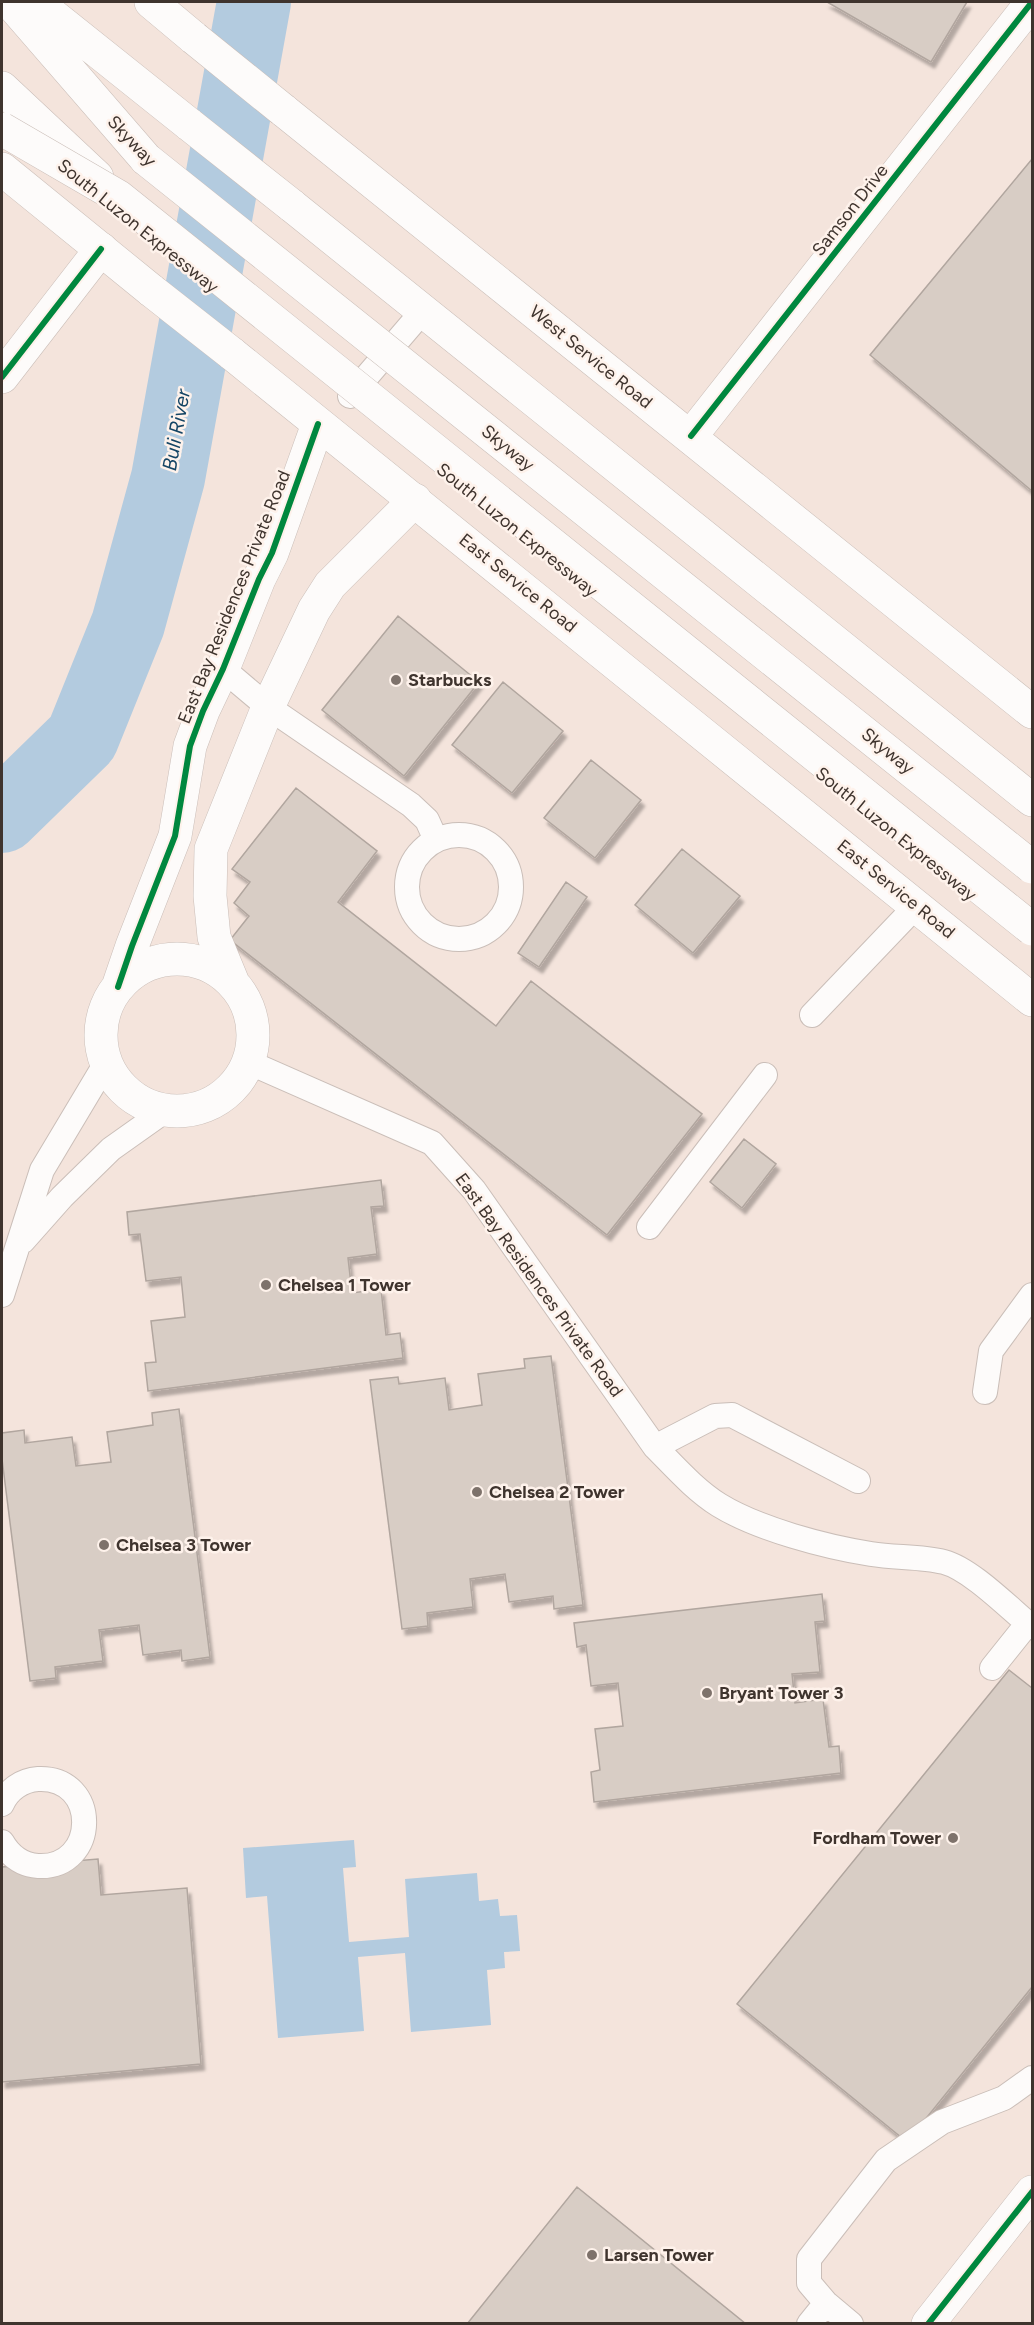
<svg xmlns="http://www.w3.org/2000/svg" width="1034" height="2325" viewBox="0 0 1034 2325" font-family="Figtree,sans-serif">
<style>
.water{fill:#b3cbdf}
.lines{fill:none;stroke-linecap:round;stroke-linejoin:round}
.river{stroke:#b3cbdf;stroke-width:74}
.building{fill:#d8cdc5;stroke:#b1a69f;stroke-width:1.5;filter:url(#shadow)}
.service-casing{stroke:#cabeb8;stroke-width:26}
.minor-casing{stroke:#cabeb8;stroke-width:34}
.secondary-casing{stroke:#cabeb8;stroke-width:34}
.motorway-casing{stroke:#cabeb8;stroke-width:34}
.service{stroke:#fdfbfa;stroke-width:24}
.minor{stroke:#fdfbfa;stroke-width:33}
.secondary{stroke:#fdfbfa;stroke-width:33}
.motorway{stroke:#fdfbfa;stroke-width:33}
.secondary-bridge-casing{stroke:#cabeb8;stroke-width:34;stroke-linecap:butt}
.motorway-bridge-casing{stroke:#cabeb8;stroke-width:34;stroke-linecap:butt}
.secondary-bridge{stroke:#fdfbfa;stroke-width:33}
.motorway-bridge{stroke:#fdfbfa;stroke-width:33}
.cycleway-casing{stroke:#fef2eb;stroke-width:10}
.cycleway{stroke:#00873e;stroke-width:6}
.poi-dot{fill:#7e726b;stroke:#fef2eb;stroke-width:2}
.labels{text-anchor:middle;stroke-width:5;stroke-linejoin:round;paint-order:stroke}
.street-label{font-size:18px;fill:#3f342e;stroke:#fef2eb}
.poi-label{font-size:18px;font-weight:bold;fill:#3f342e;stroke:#fef2eb;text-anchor:start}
.water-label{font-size:20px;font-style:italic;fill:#154565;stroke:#fef2eb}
</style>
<defs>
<filter id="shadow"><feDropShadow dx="3.5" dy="6" stdDeviation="1.5" flood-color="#0004"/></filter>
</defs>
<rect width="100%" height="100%" fill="#f4e4dc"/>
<path class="water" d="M354,1840L356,1867L343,1868L349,1942L409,1937L405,1879L477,1873L479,1901L498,1899L500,1916L517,1915L520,1951L504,1952L505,1968L487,1970L491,2025L411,2032L405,1953L358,1957L364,2031L278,2038L267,1896L246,1898L243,1848Z"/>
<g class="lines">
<path class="river" d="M2,816L82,738L128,624L168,478L254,2"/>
</g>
<path class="building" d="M827,2H967L931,62Z
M1032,159V491L870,355Z
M398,616L479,682L404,776L322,710Z
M503,682L563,731L512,793L452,745Z
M591,760L641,800L595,858L544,818Z
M296,788L377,851L338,902L496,1026L531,981L702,1114L607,1235L230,940L249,916L234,903L250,882L232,869Z
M682,849L740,896L693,953L635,905Z
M566,882L587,897L539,967L518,953Z
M744,1139L776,1164L742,1208L710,1182Z
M381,1180L384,1206L371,1207L377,1254L348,1258L352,1293L381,1289L386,1335L400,1333L403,1358L148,1391L145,1363L156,1362L151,1321L185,1317L181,1277L146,1281L140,1234L129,1235L127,1212Z
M551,1356L583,1605L554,1609L553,1596L509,1602L505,1574L470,1579L473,1607L427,1613L428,1626L402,1629L370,1380L398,1377L399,1384L445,1378L449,1410L482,1405L478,1374L525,1368L524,1359Z
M179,1409L210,1657L182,1661L181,1650L143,1655L139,1625L99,1630L103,1661L55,1667L56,1678L30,1681L2,1459V1433L24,1430L25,1443L72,1437L76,1466L111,1462L107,1432L153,1425L152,1413Z
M822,1594L825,1621L815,1622L820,1672L792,1674L795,1703L823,1699L829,1747L839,1746L841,1773L594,1802L591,1772L600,1770L595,1729L623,1726L618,1683L591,1686L586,1645L577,1647L574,1623Z
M1009,1670L1032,1688V1987L907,2142L737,2004Z
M98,1859L101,1895L187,1888L201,2064L2,2082V1867Z
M577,2187L746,2324H467Z"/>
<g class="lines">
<g class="service-casing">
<path id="service" d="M350,396L422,312
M223,669L268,707L411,805L427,820L436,840
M407 887a52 52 0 1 1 104 0a52 52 0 1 1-104 0Z
M812,1015L916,906
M248,1062L432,1143L474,1190L655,1447C675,1467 695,1490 719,1505C758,1529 826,1547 871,1554C895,1558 921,1556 944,1562C971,1569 1010,1609 1032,1627
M649,1227L765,1075
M23,1241L62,1197L111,1149L166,1110
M2,1295L42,1170L106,1063
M985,1392L991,1351L1032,1295
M655,1447L715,1416L732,1415L858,1481
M992,1668L1028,1623
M2,1804C8,1790 22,1780 38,1779C100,1776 99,1869 38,1866C22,1865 10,1856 2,1842
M809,2324L826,2303
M851,2324L826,2303L809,2283V2259L886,2160L942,2122L1004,2098L1032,2078"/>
</g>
<g class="minor-casing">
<path id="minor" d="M2,377L101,249
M691,436L1032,2
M101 1035a76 76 0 1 1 152 0a76 76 0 1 1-152 0Z
M233,983L214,937L210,896L211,849L268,707L314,610L330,585L415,500
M118,987L132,946L175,836L190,746L203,711L223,669L259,579L272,553L318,424
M928,2324L1032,2192"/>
</g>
<g class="secondary-casing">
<path id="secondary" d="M151,2L194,38
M283,110L1032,712
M2,169L152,291
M231,353L1032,1000"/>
</g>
<g class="motorway-casing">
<path id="motorway" d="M10,2L146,159
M36,2L190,125
M2,88L97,177
M291,205L1032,800"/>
</g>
<use href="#service" class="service"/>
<use href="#minor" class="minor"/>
<use href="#secondary" class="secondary"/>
<use href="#motorway" class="motorway"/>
<g class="secondary-bridge-casing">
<path id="secondary-bridge" d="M194,38L283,110
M152,291L231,353"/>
</g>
<g class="motorway-bridge-casing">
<path id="motorway-bridge" d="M190,125L291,205
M2,129L119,197L1032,929
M146,159L1032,867"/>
</g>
<use href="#secondary-bridge" class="secondary-bridge"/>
<use href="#motorway-bridge" class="motorway-bridge"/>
<g class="cycleway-casing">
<path id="cycleway" d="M2,377L101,249
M691,436L1032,2
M118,987L132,946L175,836L190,746L203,711L223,669L259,579L272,553L318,424
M928,2324L1032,2192"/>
</g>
<use href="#cycleway" class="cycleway"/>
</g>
<g class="poi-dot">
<circle cx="396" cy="680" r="6"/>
<circle cx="266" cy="1285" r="6"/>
<circle cx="477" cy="1492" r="6"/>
<circle cx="104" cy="1545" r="6"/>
<circle cx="707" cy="1693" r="6"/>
<circle cx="953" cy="1838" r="6"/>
<circle cx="592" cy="2255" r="6"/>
</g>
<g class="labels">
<g class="street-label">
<text transform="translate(132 141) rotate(47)" y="6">Skyway</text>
<text transform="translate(850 210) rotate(-52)" y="6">Samson Drive</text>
<text transform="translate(138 226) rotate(39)" y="6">South Luzon Expressway</text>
<text transform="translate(591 357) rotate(39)" y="6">West Service Road</text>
<text transform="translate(508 448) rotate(39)" y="6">Skyway</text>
<text transform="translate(517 530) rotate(39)" y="6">South Luzon Expressway</text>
<text transform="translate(518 583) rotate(39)" y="6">East Service Road</text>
<text transform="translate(234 597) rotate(-68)" y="6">East Bay Residences Private Road</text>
<text transform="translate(888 751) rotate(39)" y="6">Skyway</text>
<text transform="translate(896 834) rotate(39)" y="6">South Luzon Expressway</text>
<text transform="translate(896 889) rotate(39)" y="6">East Service Road</text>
<text transform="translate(539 1285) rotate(54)" y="6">East Bay Residences Private Road</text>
</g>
<g class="poi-label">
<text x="408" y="686">Starbucks</text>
<text x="278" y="1291">Chelsea 1 Tower</text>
<text x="489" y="1498">Chelsea 2 Tower</text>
<text x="116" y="1551">Chelsea 3 Tower</text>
<text x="719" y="1699">Bryant Tower 3</text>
<text x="941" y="1844" text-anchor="end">Fordham Tower</text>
<text x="604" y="2261">Larsen Tower</text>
</g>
<g class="water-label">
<text transform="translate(176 430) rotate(-80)" y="7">Buli River</text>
</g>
</g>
<rect width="1034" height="2325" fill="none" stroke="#3f342e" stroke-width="6"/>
</svg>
